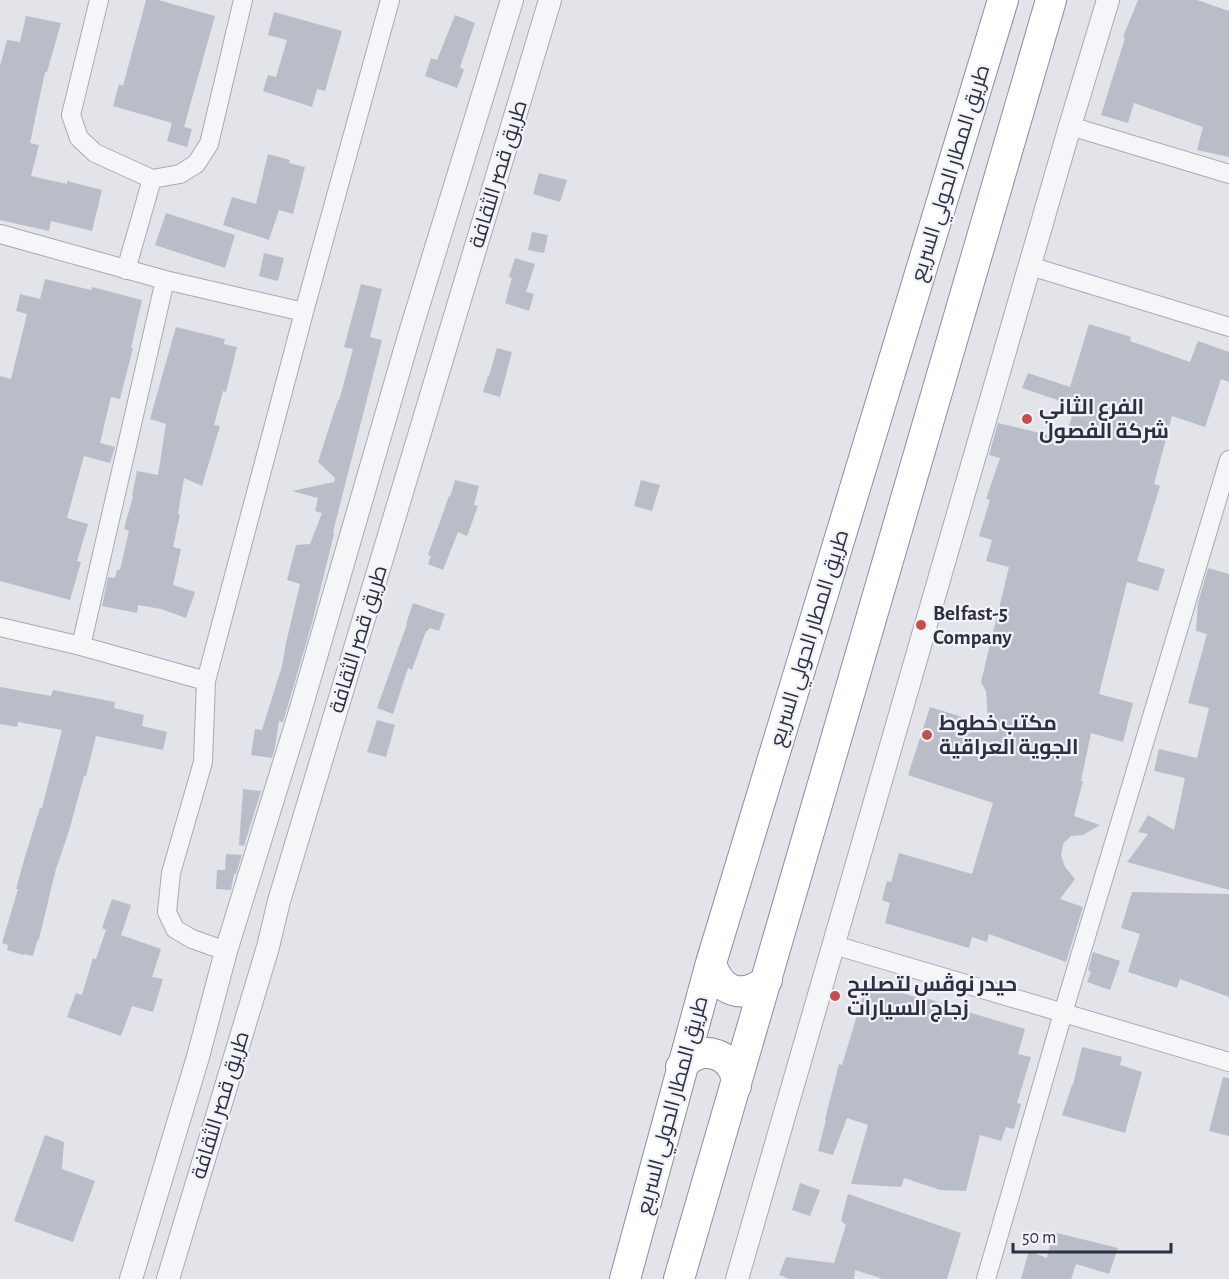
<svg xmlns="http://www.w3.org/2000/svg" width="1229" height="1279" viewBox="0 0 1229 1279" font-family="'Alegreya Sans',Cairo,sans-serif">
<style>
.building{fill:#b9bdc7}
.lines{fill:none;stroke-linecap:round;stroke-linejoin:round}
.minor-casing{stroke:#a7aab4;stroke-width:20}
.tertiary-casing{stroke:#a7aab4;stroke-width:24}
.trunk-casing{stroke:#8a90a0;stroke-width:32}
.minor{stroke:#f5f6f8;stroke-width:18}
.tertiary{stroke:#f5f6f8;stroke-width:22}
.trunk{stroke:#fff;stroke-width:30}
.poi-dot{fill:#ca4c4e;stroke:#f2f3f7;stroke-width:2}
.labels{text-anchor:middle;stroke-width:4.5;stroke-linejoin:round;paint-order:stroke}
.street-label{font-size:21px;fill:#2b3042;stroke:#f2f3f7}
.poi-label{font-size:21px;font-weight:bold;fill:#2b3042;stroke:#f2f3f7;text-anchor:start}
</style>
<rect width="100%" height="100%" fill="#e2e4ea"/>
<path class="building" d="M146,0H158L215,16L184,127L192,129L187,147L167,141L172,123L113,106L119,84L123,86Z
M1138,0H1197L1229,11V157L1197,150L1203,127L1134,103L1128,123L1101,115L1125,38L1123,37Z
M274,12L342,31L325,91L317,89L312,107L263,91L268,75L276,77L287,40L268,35Z
M455,15L475,23L460,67L464,70L457,88L425,76L431,58L437,60Z
M26,16L61,23L47,72H45L30,143L39,145L31,176L67,184V181L102,190L92,231L51,221L49,231L0,220V66L7,40L20,42Z
M268,154L290,160L289,163L305,167L293,214L279,210L269,240L223,225L232,197L256,204Z
M539,173L567,180L560,202L533,194Z
M166,213L235,235L225,268L155,245Z
M532,232L548,235L544,253L528,250Z
M264,253L284,258L278,281L259,276Z
M515,258L535,264L526,292L534,294L529,311L505,303L512,278L509,277Z
M45,279L91,290L92,287L142,300L131,348H133L120,399L111,397L100,443L115,447L110,463L84,456L67,518L88,524L77,561L81,562L70,600L0,581V376L11,379L27,314L16,311L20,294L40,299Z
M361,284L382,289L370,337L382,340L333,532L334,534L312,623L283,722L279,721L275,747L272,758L251,755L255,729L262,730L282,666L286,643L300,584L287,580L296,545L310,544L322,513L315,511L318,498L292,491L334,482L335,478L318,462L338,400L339,401L353,349L344,347Z
M1089,324L1131,337L1130,341L1190,362L1198,341L1229,352V382L1221,379L1205,427L1172,416L1154,484L1160,486L1137,561L1165,569L1158,591L1127,582L1099,694L1133,703L1123,742L1091,733L1081,781H1083L1074,816L1100,825L1083,835L1071,836L1063,844L1061,855L1065,867L1075,879L1060,899L1083,907L1066,962L989,934L987,942L972,937L969,948L885,923L890,903L882,900L887,881L891,882L899,853L972,874L993,803L908,775L930,707L988,725L986,691L981,682L1009,567L986,561L992,540L979,536L990,500L986,499L1000,458L989,455L998,423L1065,439L1075,406L1022,388L1028,373L1070,387Z
M176,327L225,339L224,344L237,347L226,392L223,391L214,425L220,426L202,486L184,478L178,514H180L173,547L181,549L173,585L195,592L186,618L161,609L138,605L137,613L102,606L108,577L115,578L117,570H120L129,531L124,529L133,496H132L137,471L158,475L166,424L150,419Z
M497,348L512,352L500,397L483,392L488,376H489Z
M455,480L479,486L474,505L478,506L467,536L458,532L443,570L428,564L431,556L428,555L449,496L450,497Z
M641,480L660,485L652,511L634,506Z
M1208,568L1229,574V890L1127,862L1148,834L1138,832L1148,815L1174,830L1185,778L1154,771L1159,749L1197,758L1209,708L1188,703L1207,634L1196,631L1198,603Z
M413,603L445,614L439,631L429,628L428,631H426L412,670L408,668L393,714L377,708L407,624H406Z
M0,687L51,696L53,690L115,702L114,708L144,715L142,726L167,732L163,750L96,736L86,776H84L69,831L56,869L39,939L37,941L33,956L24,954L23,955L7,950L8,945L2,943L18,889H16L24,860L40,808H42L62,730L18,722L17,727L0,724Z
M377,720L395,725L386,757L367,752Z
M243,789L261,791L244,846L239,845Z
M226,854L242,855L236,874H234L231,890L216,889L217,870H225Z
M1132,892L1229,894V997L1180,979L1177,988L1128,972L1140,934L1121,928Z
M112,899L131,905L121,935L161,949L152,977L163,979L153,1012L132,1006L121,1036L67,1017L76,993L82,995L93,958L96,959L106,930L102,928Z
M1093,952L1120,961L1110,990L1087,982L1091,972L1088,970Z
M867,982L925,1000L926,998L958,1009L1025,1029L1018,1054L1031,1057L1017,1103L1021,1104L1014,1129L1006,1127L1001,1141L980,1135L966,1191L940,1190L904,1178L901,1187L851,1184L868,1125L847,1118L833,1155L818,1151L826,1120L825,1119L839,1064L842,1065Z
M1082,1047L1122,1057L1120,1065L1142,1072L1125,1133L1062,1115L1072,1085H1073Z
M1223,1077L1229,1078V1136L1209,1131Z
M45,1135L64,1142L62,1169L95,1181L73,1242L14,1221Z
M800,1183L820,1190L810,1216L792,1210Z
M848,1194L961,1233L947,1279H883L855,1270L854,1279H790L779,1275L786,1257L834,1263L846,1225L841,1221Z
M1053,1232L1118,1248L1109,1274L1076,1264L1071,1279H1021L1029,1251L1047,1258Z"/>
<g class="lines">
<g class="minor-casing">
<path id="minor" d="M99,0L71,115L79,138L95,153L152,179L180,174L196,164L209,144L243,0
M1070,126L1229,174
M0,234L165,280L304,312
M1030,266L1229,327
M126,270L152,179
M0,627L81,646L206,681
M81,646L165,280
M834,945L1229,1062
M226,951L192,939L175,929L167,912L171,873L203,762L206,681L304,312L390,0
M986,1279L1063,1013L1229,460"/>
</g>
<g class="tertiary-casing">
<path id="tertiary" d="M131,1279L198,1057L226,951L299,715L409,336L512,0
M168,1279L268,947L279,901L550,0
M737,1279L1070,126L1108,0"/>
</g>
<g class="trunk-casing">
<path id="trunk" d="M711,963C720,993 743,1000 767,980
M681,1067C685,1064 688,1059 692,1057C707,1048 727,1055 734,1071C736,1075 736,1081 736,1086
M625,1279L711,963L1003,0
M679,1279L1051,0"/>
</g>
<use href="#minor" class="minor"/>
<use href="#tertiary" class="tertiary"/>
<use href="#trunk" class="trunk"/>
</g>
<g class="poi-dot">
<circle cx="1027" cy="419" r="6"/>
<circle cx="921" cy="625" r="6"/>
<circle cx="927" cy="735" r="6"/>
<circle cx="835" cy="996" r="6"/>
</g>
<g class="labels">
<g class="street-label">
<text transform="translate(950 173) rotate(-73)" y="7">طريق المطار الحولي السريع</text>
<text transform="translate(498 174) rotate(-73)" y="7">طريق قصر الثقافة</text>
<text transform="translate(809 638) rotate(-73)" y="7">طريق المطار الحولي السريع</text>
<text transform="translate(358 639) rotate(-73)" y="7">طريق قصر الثقافة</text>
<text transform="translate(220 1105) rotate(-73)" y="7">طريق قصر الثقافة</text>
<text transform="translate(672 1105) rotate(-75)" y="7">طريق المطار الحولي السريع</text>
</g>
<g class="poi-label">
<text x="1039" y="414">الفرع الثاني<tspan x="1039" dy="24">شركة الفصول</tspan></text>
<text x="933" y="620">Belfast-5<tspan x="933" dy="24">Company</tspan></text>
<text x="939" y="730">مكتب خطوط<tspan x="939" dy="24">الجوية العراقية</tspan></text>
<text x="847" y="991">حيدر نوڤس لتصليح<tspan x="847" dy="24">زجاج السيارات</tspan></text>
</g>
</g>
<path d="M1013 1243v9h158v-9" fill="none" stroke="#2b3042" stroke-width="3"/>
<text x="1022" y="1243" font-size="18" fill="#2b3042" stroke="#f2f3f7" stroke-width="4.5" paint-order="stroke">50 m</text>
</svg>
